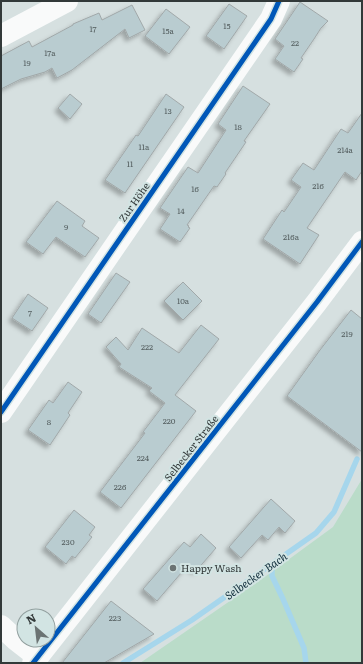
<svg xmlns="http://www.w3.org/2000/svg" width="363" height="664" viewBox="0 0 363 664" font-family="Literata,serif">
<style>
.green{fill:#badcc9}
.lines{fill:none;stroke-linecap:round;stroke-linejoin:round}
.stream{stroke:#a6d6ec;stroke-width:5.5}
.building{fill:#b9ccd0;stroke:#a1a8a9;filter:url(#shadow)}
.minor{stroke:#f9fafa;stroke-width:22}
.major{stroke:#f9fafa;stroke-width:22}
.cycleway-casing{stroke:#d2e4e3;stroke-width:8}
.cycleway{stroke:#0057b8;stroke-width:5}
.poi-dot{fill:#6b7373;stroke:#d2e4e3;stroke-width:1.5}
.labels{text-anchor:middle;stroke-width:4;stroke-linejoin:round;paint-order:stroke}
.number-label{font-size:8px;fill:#545e5f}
.street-label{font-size:10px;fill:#323939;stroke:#d2e4e3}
.poi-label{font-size:10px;fill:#323939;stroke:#d2e4e3;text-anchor:start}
.water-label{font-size:11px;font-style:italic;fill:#102d3b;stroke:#d2e4e3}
</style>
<defs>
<filter id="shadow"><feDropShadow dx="-3.5" dy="3.5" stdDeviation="2" flood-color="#0004"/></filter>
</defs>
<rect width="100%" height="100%" fill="#d6e0e0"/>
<path class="green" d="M362,479V663H140L266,576L333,527Z"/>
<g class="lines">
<path class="stream" d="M272,564V576L283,599L304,648L306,663
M123,663L192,620L316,533L334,512L357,459"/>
</g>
<path class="building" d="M300,2L328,21L321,28L314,39L301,58L303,59L294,72L275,59L284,46L275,39Z
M229,4L247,16L224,49L206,36Z
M132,5L145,30L129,38L125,29L72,70L57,78L52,68L45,72L21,79L1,89V56L29,41L32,47L73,25V24L99,13L102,20Z
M166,9L190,27L169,54L145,36Z
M243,86L270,104L244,141L246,142L225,173L226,174L217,187L214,186L187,225L189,226L188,227L190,228L180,242L160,229L170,214L160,208L188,167L198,173L226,130L218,124Z
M70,94L82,104L70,119L58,108Z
M166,94L184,107L125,193L105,180L136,135L138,136Z
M362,113V171L356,180L345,172L307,228L319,235L300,264L263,239L282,210L284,212L301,187L291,180L303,163L314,170L341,129L348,133Z
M57,201L85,221L82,226L99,238L85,257L56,237L43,254L26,242Z
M116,273L130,282L101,323L88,314Z
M183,282L202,301L183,320L164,301Z
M28,294L48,308L32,331L12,318Z
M351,310L362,319V452L287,396L320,350Z
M201,325L219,339L175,395L196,411L121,508L100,492L145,433L143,432L165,403L149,391L152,388L119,367L121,364L106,347L116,337L128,350L142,328L179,353Z
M68,382L82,392L68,413L70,415L50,445L28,430L49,400L53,403Z
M271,499L295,521L285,533L279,527L268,540L262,535L241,558L229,547Z
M74,510L95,527L89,535L92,537L75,558L72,556L66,564L45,547Z
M201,534L216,548L196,571L188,565L157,601L143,589L184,542L190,547Z
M111,601L154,634L104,663H62Z"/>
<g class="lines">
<path class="minor" d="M1,36L67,1
M1,412L128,227L271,19L279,1
M1,626L15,639L38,657"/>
<path class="major" d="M33,663L317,302L362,242"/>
<g class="cycleway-casing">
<path id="cycleway" d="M1,412L128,227L271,19L279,1
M33,663L317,302L362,242"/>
</g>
<use href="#cycleway" class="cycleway"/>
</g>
<circle class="poi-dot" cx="173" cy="568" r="4"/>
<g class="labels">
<g class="number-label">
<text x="227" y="29">15</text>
<text x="93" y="32">17</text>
<text x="168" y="34">15a</text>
<text x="295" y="46">22</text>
<text x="50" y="56">17a</text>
<text x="27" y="66">19</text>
<text x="168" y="114">13</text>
<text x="238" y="130">18</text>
<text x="144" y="150">11a</text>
<text x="345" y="153">214a</text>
<text x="130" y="167">11</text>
<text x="318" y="189">216</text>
<text x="195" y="192">16</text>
<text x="181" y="214">14</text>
<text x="66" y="230">9</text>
<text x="291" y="240">216a</text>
<text x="183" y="304">10a</text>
<text x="30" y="316">7</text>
<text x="347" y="337">219</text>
<text x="147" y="350">222</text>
<text x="169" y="424">220</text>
<text x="49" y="425">8</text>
<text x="143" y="461">224</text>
<text x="120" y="490">226</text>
<text x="68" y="545">230</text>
<text x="115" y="621">223</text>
</g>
<g class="street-label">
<text transform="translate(134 202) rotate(-55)" y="4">Zur Höhe</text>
<text transform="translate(191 448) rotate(-52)" y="4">Selbecker Straße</text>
</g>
<g class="poi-label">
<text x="181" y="572">Happy Wash</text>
</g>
<g class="water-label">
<text transform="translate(256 576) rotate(-35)" y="4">Selbecker Bach</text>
</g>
</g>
<rect width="363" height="664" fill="none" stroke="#323939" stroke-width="4"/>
<g transform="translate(36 628) rotate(332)"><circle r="19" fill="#d2e4e3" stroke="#92a09f"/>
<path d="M0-3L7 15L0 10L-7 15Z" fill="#6b7373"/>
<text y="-6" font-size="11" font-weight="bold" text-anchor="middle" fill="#323939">N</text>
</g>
</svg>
